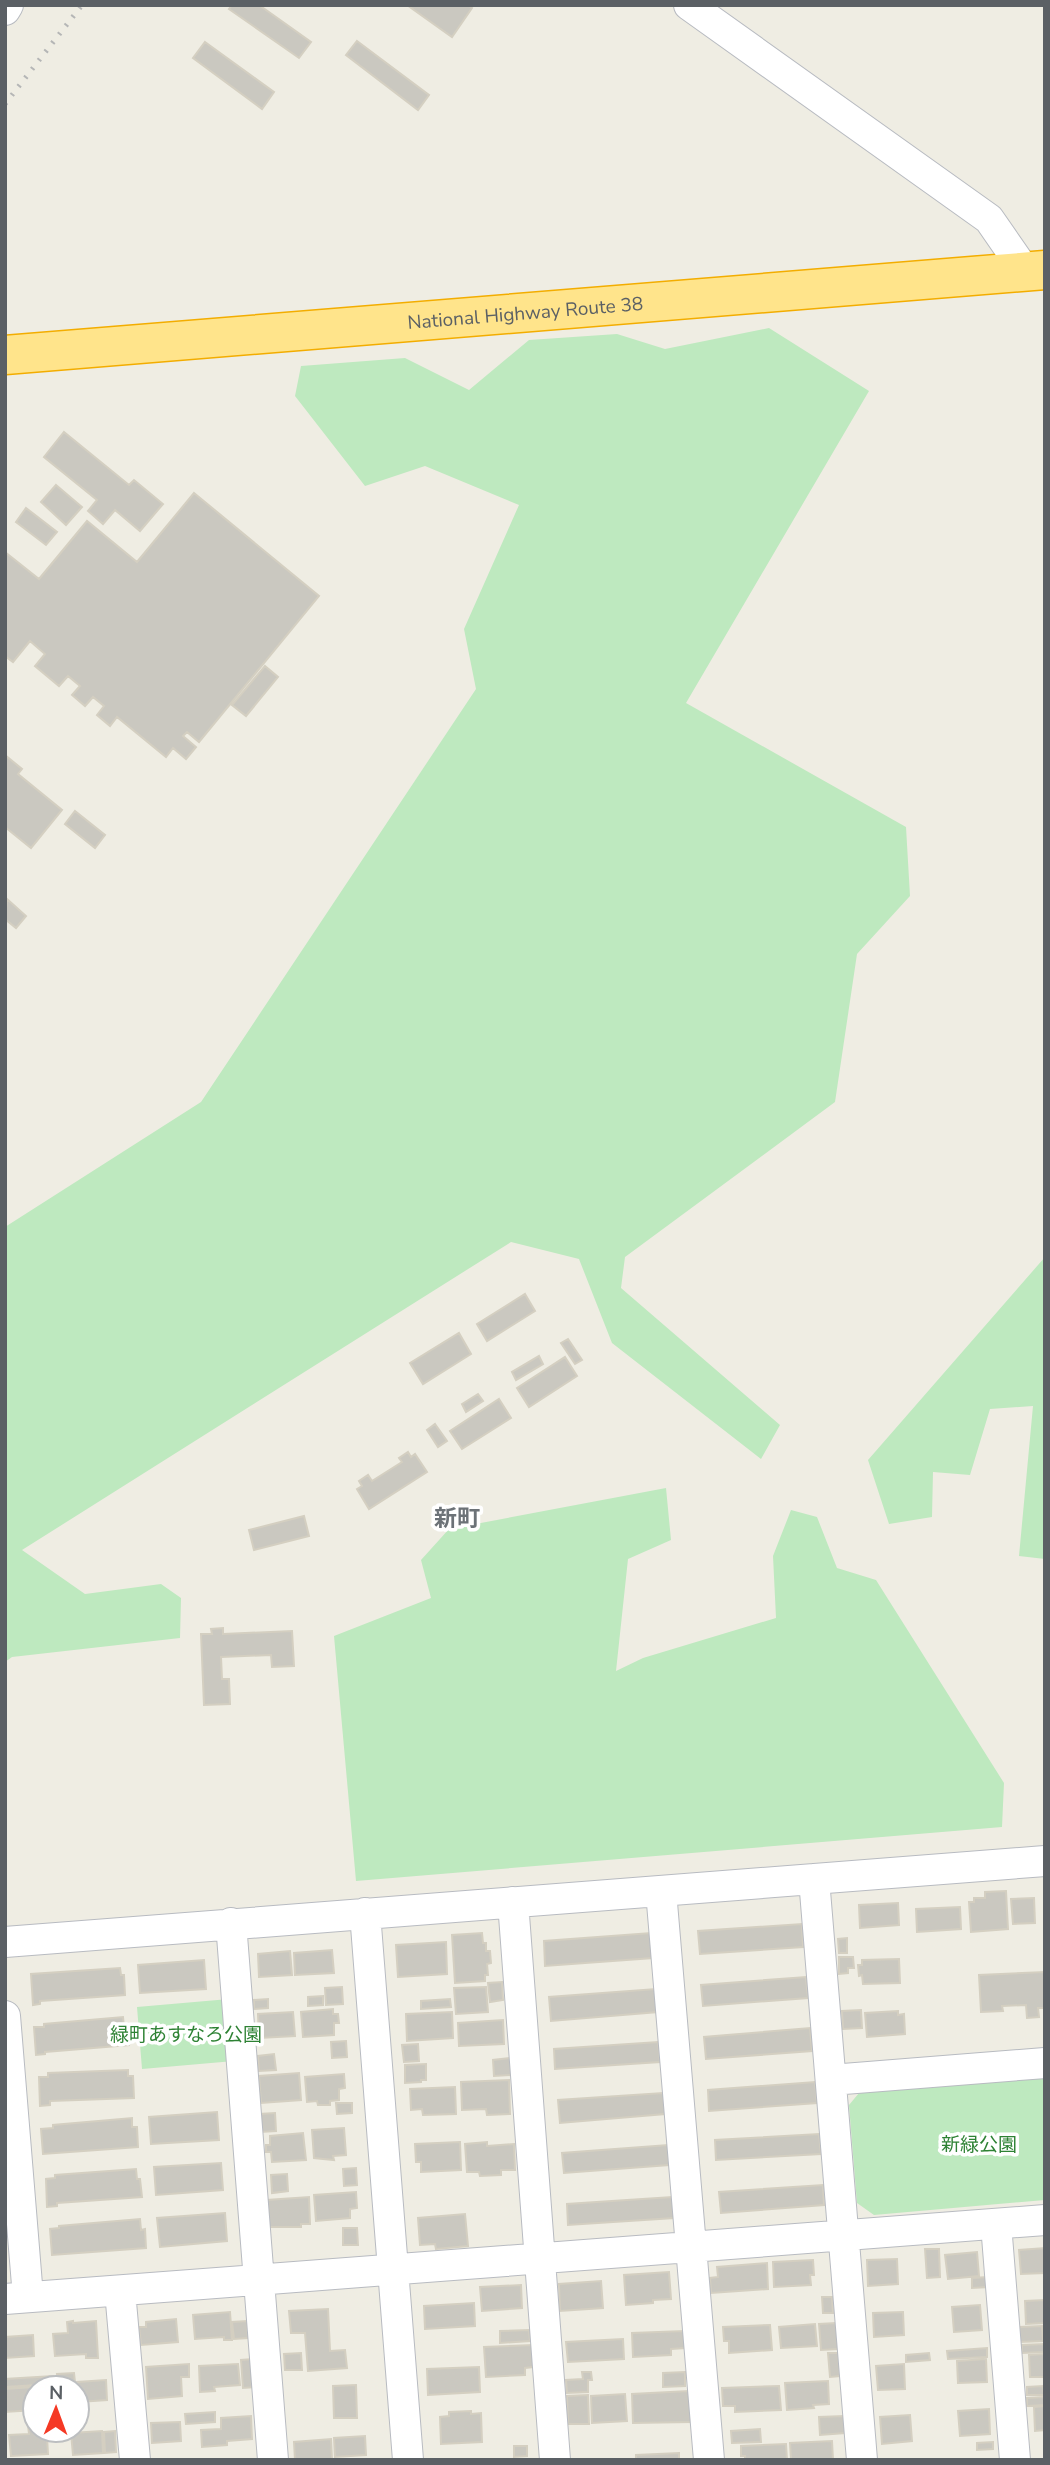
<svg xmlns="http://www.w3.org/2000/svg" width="1050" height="2465" viewBox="0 0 1050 2465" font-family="'Nunito Sans','Noto Sans JP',sans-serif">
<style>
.green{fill:#bee9bf}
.building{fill:#cac8c0;stroke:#d4cfc1;stroke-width:2}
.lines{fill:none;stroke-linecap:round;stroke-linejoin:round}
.minor-casing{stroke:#b8bbc1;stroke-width:32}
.highway-casing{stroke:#f3ad00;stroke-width:41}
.minor{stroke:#fff;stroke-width:30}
.highway{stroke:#ffe48b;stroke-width:38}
.rail{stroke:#b5b6b6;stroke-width:5;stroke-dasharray:2 9;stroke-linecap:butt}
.labels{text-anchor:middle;stroke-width:7;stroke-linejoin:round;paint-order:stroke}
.street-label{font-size:19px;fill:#5b6065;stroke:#fff}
.park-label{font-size:19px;fill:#2e8234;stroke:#fff}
.quarter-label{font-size:23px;font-weight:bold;fill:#6c7277;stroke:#fff}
</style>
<rect width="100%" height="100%" fill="#efede3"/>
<path class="green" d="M769,328L869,391L686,703L906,827L910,896L857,954L835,1102L625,1257L621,1288L780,1425L761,1459L612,1343L579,1259L511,1242L22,1550L85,1594L161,1584L181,1598L180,1638L12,1657L5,1662V1227L201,1102L476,689L464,629L519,505L425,466L365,486L295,396L301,366L405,358L469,390L529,340L617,334L665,349Z
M1045,1257V1559L1019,1556L1033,1406L990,1409L970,1475L933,1472L932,1517L889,1524L868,1460Z
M666,1488L671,1540L628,1559L616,1671L643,1658L776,1618L773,1556L791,1510L817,1517L837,1568L876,1580L1004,1783L1002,1827L356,1881L334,1636L431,1598L421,1560L449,1529Z
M229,1999L234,2061L142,2069L137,2007Z
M1045,2077V2200L874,2215L857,2203L849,2105L859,2093Z"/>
<path class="building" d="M232,5H259L311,42L299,58L229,9Z
M407,5H468L472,8L452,37Z
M357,41L429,95L418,110L346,55Z
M205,42L274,92L262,109L193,58Z
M64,432L129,485L134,480L163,504L140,531L115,510L103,524L88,511L97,500L44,457Z
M56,485L82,507L66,525L41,502Z
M194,493L319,596L199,742L187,732L183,736L196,747L186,759L173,748L166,757L117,717L110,726L97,715L104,706L93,697L85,706L72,695L80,686L68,676L59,686L35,666L45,654L30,641L13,662L5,656V552L39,579L87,521L137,562Z
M26,508L57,532L46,545L16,522Z
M265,666L278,677L246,716L232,705Z
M5,755L22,769L18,774L62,810L31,848L5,827Z
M75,811L105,835L95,848L65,824Z
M7,899L26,916L16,928L5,919Z
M525,1294L535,1311L487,1341L477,1324Z
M459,1333L471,1354L423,1384L410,1363Z
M568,1339L582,1360L575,1364L561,1343Z
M539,1356L543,1364L516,1380L512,1372Z
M565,1357L577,1376L529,1407L517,1388Z
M478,1394L483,1401L466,1412L462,1404Z
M499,1399L511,1418L462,1449L450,1431Z
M435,1424L447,1441L438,1447L427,1430Z
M408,1452L411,1457L415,1454L427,1472L369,1509L357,1489L362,1486L359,1481L368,1475L372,1481L402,1462L399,1458Z
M304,1516L309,1536L254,1550L249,1530Z
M223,1628V1634L292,1631L294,1666L272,1667L271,1655L221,1657L222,1679H229L230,1704L204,1705L201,1634H212L211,1629Z
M1006,1891L1008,1929L971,1932L969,1902H974V1898H985V1892Z
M1034,1898L1035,1923L1013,1924L1011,1899Z
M898,1903L899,1925L860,1928L859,1905Z
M960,1907L961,1929L917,1932L916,1909Z
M802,1924L803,1947L700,1954L698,1931Z
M482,1933L483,1943H486V1951H490L491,1963L487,1964L488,1975H485V1981L455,1983L452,1935Z
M651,1933L653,1958L545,1966L544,1941Z
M847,1938V1953H839L838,1939Z
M446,1942L447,1974L398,1977L396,1945Z
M332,1950L334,1973L295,1975L294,1953Z
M290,1951L292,1975L259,1977L258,1954Z
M839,1957H853L854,1968H848V1973L839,1974Z
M899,1959L900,1983L863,1984L862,1975L859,1976L858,1965H862V1960Z
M204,1960L206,1989L140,1993L138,1965Z
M120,1968L121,1975H124L125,1995L40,2001V2004L33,2005L31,1974Z
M1045,1972V2008H1038L1039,2017L1027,2018L1026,2005L1002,2006L1003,2011L981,2012L979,1975Z
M806,1977L808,1998L703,2006L701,1985Z
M502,1982L503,2000L490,2002L488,1983Z
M342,1987L343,2004L326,2005L325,1988Z
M486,1987L488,2012L456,2014L454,1988Z
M656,1989L658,2012L551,2021L549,1997Z
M323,1996V2005L308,2006V1997Z
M268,1999V2008L254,2009V2000Z
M450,1999L451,2007L421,2009V2001Z
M333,2009V2014H338L339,2023H334V2035L303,2037L301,2012Z
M861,2010L862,2028L843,2029L842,2011Z
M898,2011V2015L904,2014L905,2034L867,2037L865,2013Z
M293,2012L295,2036L259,2038L258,2014Z
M452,2012L453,2038L407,2041L406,2014Z
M123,2017L124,2027L128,2026L129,2045L45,2052V2054L36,2055L34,2027H44V2024Z
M503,2020L504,2044L459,2046L458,2023Z
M810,2028L812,2051L706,2059L704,2037Z
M346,2041L347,2057L332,2058L331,2042Z
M658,2042L660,2062L555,2069L554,2049Z
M418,2044L419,2061L404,2062L402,2045Z
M274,2054L276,2070L259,2071L258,2056Z
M510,2058L511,2075L494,2076L493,2060Z
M426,2064V2080H421V2082L405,2083V2065Z
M128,2070V2076H133L134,2098L50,2101V2105L40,2106L39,2077H48V2073Z
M299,2073L301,2100L261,2103L259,2076Z
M344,2074L345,2088L339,2089V2100L330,2101V2105H318L317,2101L307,2102L305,2077Z
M509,2080L510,2114L487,2115L486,2109L462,2110L461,2082Z
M815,2082L817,2103L709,2111L708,2090Z
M455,2087L456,2114L423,2115L422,2109L411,2110L410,2089Z
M663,2093L665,2114L560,2123L558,2100Z
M336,2103H352V2113L337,2114Z
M217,2112L219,2140L151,2144L149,2117Z
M275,2113L276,2131L260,2132L259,2114Z
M132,2118V2127H137L138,2147L43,2154L41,2129L53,2128V2125Z
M344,2128L346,2155L333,2156L334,2160L314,2158L312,2130Z
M303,2133L306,2160L272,2162L271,2152H266V2145H270V2136Z
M819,2134L821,2154L716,2160L715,2140Z
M460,2142L461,2170L421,2172V2162H416L415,2144Z
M487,2142V2146L514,2144L515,2170H501V2175L480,2176L479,2172H467L465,2144Z
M668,2145L669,2165L564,2173L562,2153Z
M221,2163L223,2190L156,2195L154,2167Z
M356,2168L357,2185L344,2186L343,2169Z
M136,2169L137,2179H140L142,2197L57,2203V2206L47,2207L46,2179L55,2178V2175Z
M287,2174L288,2191L272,2193L271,2175Z
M823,2185L824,2205L721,2213L719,2192Z
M356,2192L357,2208L350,2209V2218L316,2221L314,2195Z
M309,2197L310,2224H301V2227H269L267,2200Z
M672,2197L674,2218L568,2225L567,2204Z
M225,2213L227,2241L160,2247L157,2218Z
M465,2214L468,2246L436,2249L435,2244L420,2245L418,2218Z
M140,2219L141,2230L145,2229L146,2248L52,2255L50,2229L59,2228V2226Z
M343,2228H357L358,2245H343Z
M1045,2248V2273L1021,2274L1019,2250Z
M925,2249H939L940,2277L927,2278Z
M977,2252L979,2276L948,2279L945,2255Z
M897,2259L898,2284L868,2286L867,2260Z
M813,2260L814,2275H810L811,2285L774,2287L773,2262Z
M767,2263L768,2289L711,2293L710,2278L718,2277L717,2267Z
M669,2272L671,2299L653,2300V2303L626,2305L624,2275Z
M988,2277L989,2287L972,2288V2278Z
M601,2281L603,2308L560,2311L559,2284Z
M521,2285L522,2308L482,2311L480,2287Z
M822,2297H832L833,2313H823Z
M1045,2300V2323L1026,2324L1025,2301Z
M474,2303L475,2326L425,2329L424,2306Z
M980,2305L982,2330L954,2332L952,2307Z
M328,2309L330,2351L345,2350L347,2368L308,2371L305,2333H291L289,2311Z
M230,2312L232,2340H224V2337L195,2339L193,2315Z
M903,2312L904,2335L874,2337L873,2313Z
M176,2319L178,2342L141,2345L139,2327H146V2322Z
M73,2321V2323L96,2321L98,2358H86V2354L55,2356L53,2334L68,2333L67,2322Z
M247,2321L248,2338L234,2339L232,2322Z
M836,2323L838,2349L821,2350L819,2324Z
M815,2324L817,2346L781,2348L779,2327Z
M770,2325L772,2350L729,2353V2341H724L723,2327Z
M1042,2326L1043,2341L1020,2342V2327Z
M529,2330L530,2341L500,2343V2331Z
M685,2331V2348L671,2349V2355L633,2357L632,2333Z
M33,2335L34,2356L5,2358V2337Z
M623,2339L624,2359L568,2362L566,2342Z
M1045,2344V2352L1022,2353V2345Z
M533,2345V2367L525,2368V2375L486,2377L484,2347Z
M987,2348V2357L948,2359L947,2351Z
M301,2353L302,2370H285L284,2354Z
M828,2353H838L840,2376L830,2377Z
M929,2353L930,2360L906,2362V2355Z
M1045,2354V2377H1030L1029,2355Z
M253,2359L255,2387L243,2388L241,2360Z
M986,2359L987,2382L958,2383L957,2361Z
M189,2364V2377H181L182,2396L148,2399L146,2367Z
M238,2364L240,2385L214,2387L215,2391L200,2392L199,2366Z
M904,2364L905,2389L878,2390L876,2366Z
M479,2367L480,2392L428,2395L427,2369Z
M582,2372H591L592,2380H588V2392L567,2393L566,2380L583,2379Z
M685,2372V2386L663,2387V2373Z
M74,2373L75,2382L58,2383L57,2374Z
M53,2376L54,2384L5,2387V2379Z
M106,2380L107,2400L79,2402L77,2382Z
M828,2381L829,2404L813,2405L814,2408L787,2410L785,2383Z
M356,2385L357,2418H334L333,2386Z
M47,2386L35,2388V2410L5,2412V2389Z
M779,2386L781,2410L735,2412V2406H723L722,2388Z
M1043,2386L1044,2395H1027V2387Z
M689,2391L691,2422L633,2423L632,2394Z
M625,2394L627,2421L592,2423L591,2396Z
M588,2395L589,2424H568L567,2396Z
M1045,2397V2405L1027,2406V2398Z
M1045,2406V2430L1035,2431L1034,2407Z
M989,2409L990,2434L960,2436L958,2411Z
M471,2411V2414L481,2413L482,2442L441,2444L440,2417L449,2416V2412Z
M215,2412V2422L186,2424L185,2414Z
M910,2415L912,2441L882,2444L880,2417Z
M251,2416L252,2439L227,2441V2445L202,2447L201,2430L221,2429V2418Z
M844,2416L845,2433L820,2435L819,2417Z
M180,2422L181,2441L152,2443L151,2423Z
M28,2425H35V2430H56V2437H47L48,2454L11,2456L9,2435L29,2434Z
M760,2429L761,2442L732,2443L731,2431Z
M102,2431L103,2453L73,2455L71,2433Z
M115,2431L116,2452L105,2453L104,2432Z
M365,2436L366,2455L335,2457L334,2438Z
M331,2439L332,2460H295L294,2442Z
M832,2441L833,2460H791L790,2443Z
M993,2442V2449L977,2450V2443Z
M786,2444L787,2460H745V2456H741V2446Z
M514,2446H527V2456L514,2457Z
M679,2453V2460H636V2455Z"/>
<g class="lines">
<g class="minor-casing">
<path id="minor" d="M689,5L989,219L1025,271
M5,10L8,5
M814,1879L862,2460
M661,1891L709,2460
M513,1902L555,2460
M365,1913L408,2460
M231,1923L273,2460
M5,1942L1045,1861
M5,2016L28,2297
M831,2080L1045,2063
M996,2224L1015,2460
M120,2291L135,2460
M5,2299L1045,2220"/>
</g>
<g class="highway-casing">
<g id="highway">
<path id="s1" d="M5,355L1045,270"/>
</g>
</g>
<use href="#minor" class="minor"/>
<use href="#highway" class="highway"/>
<path class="rail" d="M5,104L82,5"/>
</g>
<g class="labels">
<g class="street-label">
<text dy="7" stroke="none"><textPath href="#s1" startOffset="522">National Highway Route 38</textPath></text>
</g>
<g class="park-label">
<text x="186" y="2041">緑町あすなろ公園</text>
<text x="979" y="2151">新緑公園</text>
</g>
<g class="quarter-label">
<text x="457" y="1526">新町</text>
</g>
</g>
<rect width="1050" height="2465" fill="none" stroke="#5b6065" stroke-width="14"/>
<g transform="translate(56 2409) rotate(1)"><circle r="33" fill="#ffffff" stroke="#bdbfc1" stroke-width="2"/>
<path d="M0-5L12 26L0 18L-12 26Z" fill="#f53924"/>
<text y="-10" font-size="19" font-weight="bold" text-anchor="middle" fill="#5b6065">N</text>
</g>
</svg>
